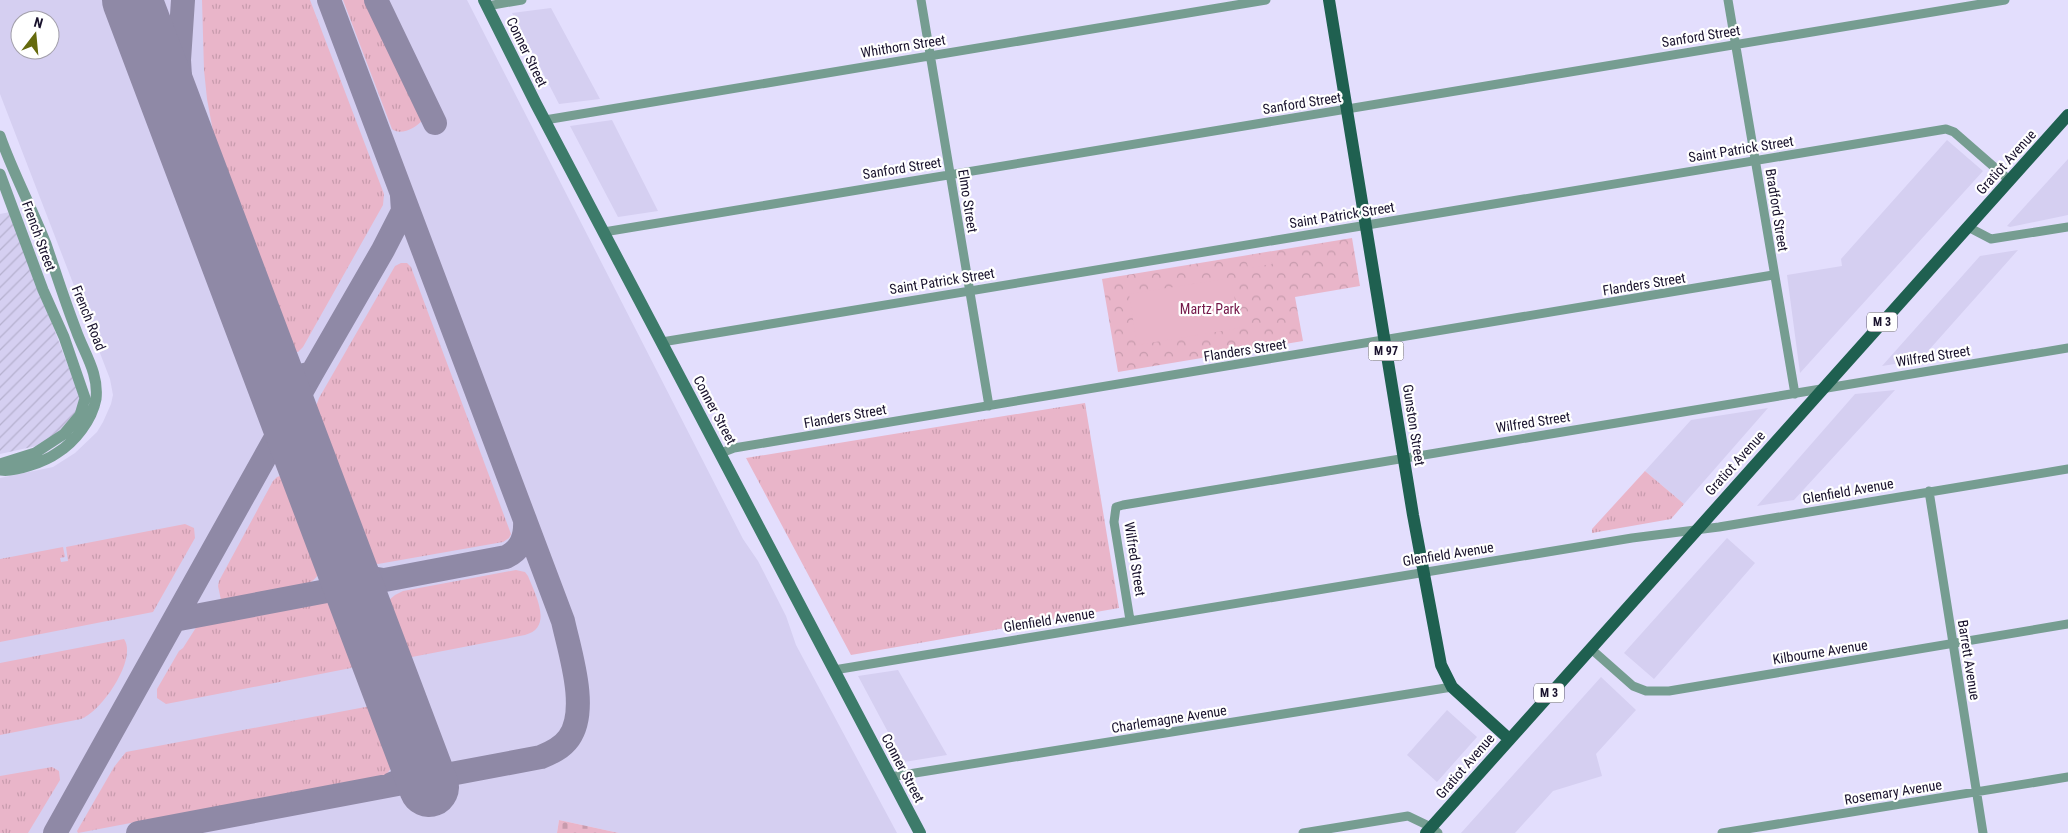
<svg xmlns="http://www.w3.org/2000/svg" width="2068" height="833" viewBox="0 0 2068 833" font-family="'Roboto Condensed',sans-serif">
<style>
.built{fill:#d5cff1;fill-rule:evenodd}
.industrial{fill:url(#industrial-furrows)}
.grass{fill:url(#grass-tufts)}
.cemetery{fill:url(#cemetery-stones)}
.park{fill:url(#park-crowns)}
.pitch{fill:#e9b5c9}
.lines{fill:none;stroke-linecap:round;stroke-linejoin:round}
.taxiway{stroke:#8f89a6;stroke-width:24}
.runway{stroke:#8f89a6;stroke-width:60}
.minor{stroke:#769d91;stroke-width:9}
.tertiary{stroke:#769d91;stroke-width:11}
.secondary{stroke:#3d7b6a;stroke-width:12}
.primary{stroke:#1f6050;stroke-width:12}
.labels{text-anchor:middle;stroke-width:4.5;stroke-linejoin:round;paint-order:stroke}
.shield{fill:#fff;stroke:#5d586b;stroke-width:1}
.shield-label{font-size:12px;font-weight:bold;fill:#18112c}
.street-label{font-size:14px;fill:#18112c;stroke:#fff}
.park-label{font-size:14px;fill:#741849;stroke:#fff}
</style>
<defs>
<pattern id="industrial-furrows" width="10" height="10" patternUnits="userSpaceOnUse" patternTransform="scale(1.25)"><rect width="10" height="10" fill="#d5cff1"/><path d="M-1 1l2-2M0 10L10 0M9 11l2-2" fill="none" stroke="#b6b1cf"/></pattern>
<pattern id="grass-tufts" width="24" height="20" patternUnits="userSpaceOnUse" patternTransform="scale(1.25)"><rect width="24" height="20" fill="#e9b5c9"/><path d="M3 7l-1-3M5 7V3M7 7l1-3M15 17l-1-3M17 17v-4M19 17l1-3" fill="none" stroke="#c79bad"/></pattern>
<pattern id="cemetery-stones" width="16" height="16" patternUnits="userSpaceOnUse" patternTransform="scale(1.25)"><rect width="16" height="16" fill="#e9b5c9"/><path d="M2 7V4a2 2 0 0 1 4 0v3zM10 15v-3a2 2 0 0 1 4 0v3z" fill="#c79bad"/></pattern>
<pattern id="park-crowns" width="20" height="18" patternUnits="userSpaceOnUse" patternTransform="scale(1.25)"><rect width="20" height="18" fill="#e9b5c9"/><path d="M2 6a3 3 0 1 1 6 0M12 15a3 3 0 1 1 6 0" fill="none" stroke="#c79bad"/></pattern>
</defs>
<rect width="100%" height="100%" fill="#e3defd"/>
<path class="built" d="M0,0H467L743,539L758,561L786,616L796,645L897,833H619L559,820L557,833H0V478L53,467L75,453L97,432L103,422L111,404L113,395L110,379L0,94ZM20,20H50V50H20Z
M551,8L600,99L559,104L512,13Z
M612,120L658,211L618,217L570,126Z
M1947,140L1983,171L1800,373L1787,275L1842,266L1841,259Z
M2068,159V215L2010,227L2007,226Z
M2018,250L1920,360L1882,366L1980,256Z
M1895,390L1794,500L1757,506L1855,394Z
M1768,408L1684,504L1645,471L1691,420Z
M1727,538L1755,563L1654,679L1624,653Z
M898,670L947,755L904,762L858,676Z
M1601,677L1636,710L1596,754L1602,776L1553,791L1515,833H1461Z
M1447,710L1477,737L1437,782L1407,755Z"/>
<path class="industrial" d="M10,212L82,403L72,417L55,436L36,446L0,454V214Z"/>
<path class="grass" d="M202,0H310L384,194L383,205L303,347L298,352L286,351L233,209L218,158L207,99L204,70Z
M343,0H367L420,113L422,120C417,128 400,136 392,129Z
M401,263H407L411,267L511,534L509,538L503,542L378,564L371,562L363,553L314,425L317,423L315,409L319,398L395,266Z
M1085,403L1119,608L851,655L746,458Z
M1645,471L1684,504L1671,519L1592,533V529Z
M283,475L291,479L320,561C322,574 315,581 304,585L221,600L218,586L219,581L273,481L277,477Z
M185,524L194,528L195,538L153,612L0,642V559L63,547L65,557L60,558L61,562L68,561L66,547Z
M516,570L525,572L528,576C535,594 554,628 525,635L412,657L398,648L386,613L389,600L395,595L403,591Z
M322,602C344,603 351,640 358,658L351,668L166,704L157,698V689L179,651L183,648L197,626Z
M124,639C138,659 101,712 81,719L0,735V663Z
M376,705C384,724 406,759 385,775L78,833L77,831L114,767L126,752Z
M52,767L59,771L60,780L28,833H0V776Z"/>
<path class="cemetery" d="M559,820L619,833H557Z"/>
<path class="park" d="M1352,238L1360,286L1295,297L1303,341L1118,372L1102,279Z"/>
<path class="pitch" d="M1270,253L1272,264L1248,268L1246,257Z
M1231,278L1240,328L1137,345L1129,294Z"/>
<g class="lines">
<path class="taxiway" d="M183,0L179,60L182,109L192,157
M376,0L435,123
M260,338C268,356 273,375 296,376C302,376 307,375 312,373
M337,540C346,561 359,578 383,580
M174,620L506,557C521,550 526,537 525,520
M392,784C407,778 415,770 416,754
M55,833L312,373L383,250L403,211L402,196
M138,833L541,757C551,753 562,748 569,738C589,710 570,653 563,621L329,0"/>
<path class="runway" d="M132,0L429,787"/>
<path class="minor" d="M921,0L989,406
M1728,0L1795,394
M487,6L522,0
M545,120L1266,0
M1968,227L1991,239L2068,227
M604,232L2005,0
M662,342L1946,129L1954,132L2009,180
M721,453L734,448L1773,275
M1929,491L1983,833
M1130,620L1114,522L1116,507L1123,505L2068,348
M1590,648L1633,686L1646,691H1669L2068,624
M834,670L1632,538L1719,527L2068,469
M890,777L1452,687
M1303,833L1408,816L1431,827L1438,833
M1722,833L2068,777"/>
<path class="tertiary" d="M0,136C13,173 32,208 46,244C56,273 65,302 76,330C84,353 99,373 96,399C92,420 75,442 57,453C46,461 14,473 0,470
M0,174L43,290L64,337L85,398L80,415L64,434L35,453L0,464"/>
<path class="secondary" d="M484,0L536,104L920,833"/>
<path class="primary" d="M1329,0L1413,515L1441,665L1452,687L1509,739
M1426,833L2068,115"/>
</g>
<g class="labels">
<g class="shield">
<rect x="1867" y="312.5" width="30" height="19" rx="4"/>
<rect x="1368.5" y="341.5" width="35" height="19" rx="4"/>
<rect x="1534" y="683.5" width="30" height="19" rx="4"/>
</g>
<g class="shield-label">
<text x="1882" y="326">M 3</text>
<text x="1386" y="355">M 97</text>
<text x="1549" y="697">M 3</text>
</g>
<g class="street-label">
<text transform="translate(1701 36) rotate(-9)" y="5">Sanford Street</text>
<text transform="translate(903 46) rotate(-9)" y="5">Whithorn Street</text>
<text transform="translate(527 52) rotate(64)" y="5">Conner Street</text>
<text transform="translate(1302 103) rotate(-9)" y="5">Sanford Street</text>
<text transform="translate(1741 149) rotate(-9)" y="5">Saint Patrick Street</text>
<text transform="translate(2006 162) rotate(-48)" y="5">Gratiot Avenue</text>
<text transform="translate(902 168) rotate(-9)" y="5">Sanford Street</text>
<text transform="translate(968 201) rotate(81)" y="5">Elmo Street</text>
<text transform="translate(1777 210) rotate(81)" y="5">Bradford Street</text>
<text transform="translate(1342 215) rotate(-9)" y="5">Saint Patrick Street</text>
<text transform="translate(39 236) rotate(70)" y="5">French Street</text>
<text transform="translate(942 281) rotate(-9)" y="5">Saint Patrick Street</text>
<text transform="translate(1644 284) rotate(-9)" y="5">Flanders Street</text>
<text transform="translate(89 318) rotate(68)" y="5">French Road</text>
<text transform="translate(1245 350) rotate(-9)" y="5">Flanders Street</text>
<text transform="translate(1933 356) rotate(-9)" y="5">Wilfred Street</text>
<text transform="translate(715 410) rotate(62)" y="5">Conner Street</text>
<text transform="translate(845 416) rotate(-10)" y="5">Flanders Street</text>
<text transform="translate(1533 422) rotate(-9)" y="5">Wilfred Street</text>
<text transform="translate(1414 425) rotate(81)" y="5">Gunston Street</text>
<text transform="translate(1735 463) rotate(-48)" y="5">Gratiot Avenue</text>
<text transform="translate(1848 491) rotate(-10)" y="5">Glenfield Avenue</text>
<text transform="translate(1448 554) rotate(-9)" y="5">Glenfield Avenue</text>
<text transform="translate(1135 559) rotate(81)" y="5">Wilfred Street</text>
<text transform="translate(1049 620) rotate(-9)" y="5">Glenfield Avenue</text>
<text transform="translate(1820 652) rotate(-9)" y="5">Kilbourne Avenue</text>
<text transform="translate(1969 660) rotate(81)" y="5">Barrett Avenue</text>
<text transform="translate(1169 719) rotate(-9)" y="5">Charlemagne Avenue</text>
<text transform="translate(1465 766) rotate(-49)" y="5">Gratiot Avenue</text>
<text transform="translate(903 768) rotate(62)" y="5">Conner Street</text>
<text transform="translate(1893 792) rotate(-9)" y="5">Rosemary Avenue</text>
</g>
<g class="park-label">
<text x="1210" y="314">Martz Park</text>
</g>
</g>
<g transform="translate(35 35) rotate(16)"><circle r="24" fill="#ffffff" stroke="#a3a0ab"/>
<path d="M0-4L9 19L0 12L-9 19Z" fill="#656a0d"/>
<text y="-8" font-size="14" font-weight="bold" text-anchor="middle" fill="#18112c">N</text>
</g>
</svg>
